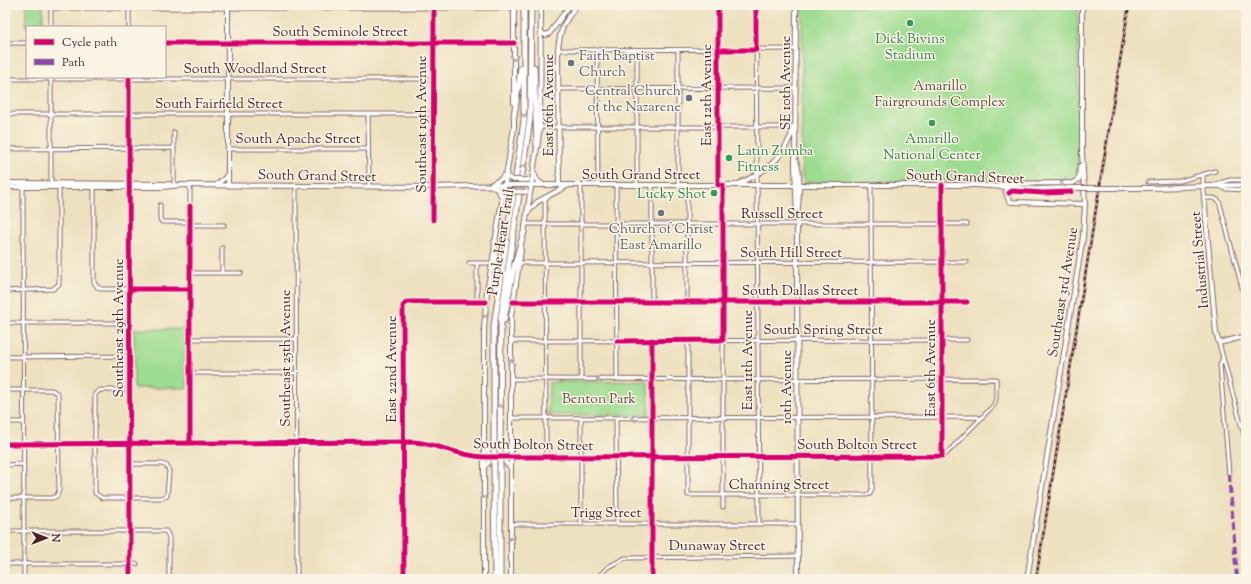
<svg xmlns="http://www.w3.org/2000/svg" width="1251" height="584" viewBox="0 0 1251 584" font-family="'Sorts Mill Goudy',serif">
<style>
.green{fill:#9edc91;stroke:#747e5e}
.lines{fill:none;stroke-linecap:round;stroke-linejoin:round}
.minor-casing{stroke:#83635f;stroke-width:5}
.major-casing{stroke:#83635f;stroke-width:6}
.highway-casing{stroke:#83635f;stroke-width:7}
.minor{stroke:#fff;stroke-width:3}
.major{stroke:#fff;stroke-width:4}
.highway{stroke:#fff;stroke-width:5}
.rail-casing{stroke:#4a1f2b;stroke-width:2.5}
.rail{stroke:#fcf5e5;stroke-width:1;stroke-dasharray:3;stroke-linecap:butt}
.major-bridge-casing{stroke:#83635f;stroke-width:6;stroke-linecap:butt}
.highway-bridge-casing{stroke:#83635f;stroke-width:7;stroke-linecap:butt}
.major-bridge{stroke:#fff;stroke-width:4}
.highway-bridge{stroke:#fff;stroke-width:5}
.quiet{stroke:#8e44ad;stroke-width:4;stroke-dasharray:8 4;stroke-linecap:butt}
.cycleway-casing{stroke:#fcf5e5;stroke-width:8}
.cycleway{stroke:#d6006c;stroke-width:5}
.oneway{stroke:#ae9aa0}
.leisure-dot{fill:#2e9e5b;stroke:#fcf5e5;stroke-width:1.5}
.worship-dot{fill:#6b7280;stroke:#fcf5e5;stroke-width:1.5}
.labels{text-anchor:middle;stroke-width:3;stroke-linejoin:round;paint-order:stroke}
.street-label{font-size:14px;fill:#4a1f2b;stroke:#fcf5e5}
.leisure-label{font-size:14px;fill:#27864d;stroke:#fcf5e5}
.worship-label{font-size:14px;fill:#5b616d;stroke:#fcf5e5;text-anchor:start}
.park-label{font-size:14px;fill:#5f4e44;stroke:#fcf5e5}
</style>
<rect width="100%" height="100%" fill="#fcf5e5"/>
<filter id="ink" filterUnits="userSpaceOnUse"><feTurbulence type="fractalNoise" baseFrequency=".025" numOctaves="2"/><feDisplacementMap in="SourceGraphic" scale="8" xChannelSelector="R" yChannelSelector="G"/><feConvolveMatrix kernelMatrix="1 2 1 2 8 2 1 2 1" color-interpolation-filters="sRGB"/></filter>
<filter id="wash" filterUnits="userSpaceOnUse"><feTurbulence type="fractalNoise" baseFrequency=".012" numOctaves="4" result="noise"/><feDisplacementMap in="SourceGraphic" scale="16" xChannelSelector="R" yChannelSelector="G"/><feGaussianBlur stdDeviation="0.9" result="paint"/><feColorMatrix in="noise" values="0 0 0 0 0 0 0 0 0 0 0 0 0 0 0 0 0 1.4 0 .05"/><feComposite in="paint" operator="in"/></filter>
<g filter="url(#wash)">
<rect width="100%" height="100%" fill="#eee1c0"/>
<path class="green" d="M26,5H43V27H26Z
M802,5H1078V157L1077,176L1075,180L805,182L802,177Z
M134,329H187V388H134Z
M648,381L649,415H548L549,382Z"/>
</g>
<g filter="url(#ink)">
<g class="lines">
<g class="minor-casing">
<path id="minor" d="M51,5V27
M129,5V27
M718,5V185
M756,5L759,524
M51,8H514
M5,43H27
M165,43H514
M558,50L796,49
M597,50L598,185
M637,50V185
M678,50V185
M51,77V185
M129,77L130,579
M5,79H433
M558,89L796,88
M5,114H433
M368,114L369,186
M540,127H795
M174,132V185
M5,149L174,148
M228,149H368
M1203,175V185
M1148,182L1180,181L1215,171
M1216,184L1230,180H1246
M23,185L24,579
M190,185V443
M581,185V379
M616,185L617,379
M687,185V302
M723,185V507
M94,186V282L97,287L102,289H190
M296,186L297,579
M1219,186L1226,189L1246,190
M545,197L546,457
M1205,198H1214L1219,201L1246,302
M160,205V219L162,222H190
M433,220L434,5
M525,224H967
M190,225H224
M469,263H492
M519,263L967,262
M190,273H241
M222,273V248
M5,291L53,289L59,284V185
M652,301V185
M477,302V263
M513,302H967
M5,323H130
M190,339H296
M652,340V579
M688,340V495H866L870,494L872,489L871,185
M511,341L967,340
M1219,343L1246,443
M5,357L130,356
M1223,357L1220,365L1229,474
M190,373H297
M511,379C672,380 833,380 994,379H996V398L994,405L945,455L942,456C942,366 942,275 942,185
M5,390H52L58,394L59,490L57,496L52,498H5
M130,390H100L95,394V493L102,498H162L167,496L169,471L167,466L162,464H130
M511,418L977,417L981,419
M616,418L617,524
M5,422H23
M5,444L414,442C438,444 459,456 484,457
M5,465L23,464
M511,524H797
M581,524V418
M5,531H166L169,537V579
M5,564H137
M555,576V579
M404,579L403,306L407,302H486
M596,579L608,567L625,558L798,556"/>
</g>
<g class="major-casing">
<path id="major" d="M228,5V185
M796,5L795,167L797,216
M541,32L545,35L549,34L570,5
M514,103V5
M796,161C803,180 797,204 797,224L798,579
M534,173L537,180L543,185
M5,183L170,184
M738,184C769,170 785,158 795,124
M1000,184L1073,183L1079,179L1080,166
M1007,184L1006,193L1009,201L1012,202L1085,204
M216,185L225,178L228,173
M490,185L501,179L505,174
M529,185H975L1035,189L1070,188
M559,185L558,50C560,29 564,22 577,5
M1203,185L1216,333L1219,343L1246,336
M492,186L498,190L502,197
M5,187H162L180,185L432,187L506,185
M1123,188C1164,189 1205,185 1246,185
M528,212L537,202L567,186
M524,234L540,127L541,5
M495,243L514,128V114
M484,445L489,452H505L511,446
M484,457L942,456
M485,466L489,462H505L511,468
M484,579V329L487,292L494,252
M511,579V317L521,250
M1027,579L1083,237L1085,204L1082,154V5"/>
</g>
<g class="highway-casing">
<path id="highway" d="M534,67L537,146
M514,116L521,68
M495,241L496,290
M504,320L513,271L524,232
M494,446V326L524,121V5
M500,446L501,318L530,119L531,5
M494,467L495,579
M500,467V579"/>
</g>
<use href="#minor" class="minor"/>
<use href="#major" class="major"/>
<use href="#highway" class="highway"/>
<g class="rail-casing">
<path id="rail" d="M1036,579L1129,5"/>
</g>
<use href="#rail" class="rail"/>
<g class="major-bridge-casing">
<path id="major-bridge" d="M509,178L513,180H528
M507,185H528
M1070,188H1123
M507,191L526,192"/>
</g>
<g class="highway-bridge-casing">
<path id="highway-bridge" d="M494,446V467
M500,446V467"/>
</g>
<use href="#major-bridge" class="major-bridge"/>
<use href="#highway-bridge" class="highway-bridge"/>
<path class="quiet" d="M1229,474L1237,579"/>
<g class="cycleway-casing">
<path id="cycleway" d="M718,5V185
M165,43H514
M718,50H756V5
M129,77L130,579
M1009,193L1012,191L1043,193L1071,192
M190,206V443
M433,220L434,5
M130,289H190
M513,302H967
M652,340V579
M617,341L723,340V185
M5,444L414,442C438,444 459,456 484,457L942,456V185
M404,579L403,306L407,302H486"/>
</g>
<use href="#cycleway" class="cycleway"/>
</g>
<defs><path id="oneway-chevron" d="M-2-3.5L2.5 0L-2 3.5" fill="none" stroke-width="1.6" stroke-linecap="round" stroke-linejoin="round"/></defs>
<g class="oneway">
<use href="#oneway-chevron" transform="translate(514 58) rotate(90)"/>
<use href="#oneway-chevron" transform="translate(524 114) rotate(92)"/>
<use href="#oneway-chevron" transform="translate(524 167) rotate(-81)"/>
<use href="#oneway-chevron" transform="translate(1063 183) rotate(-180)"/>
<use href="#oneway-chevron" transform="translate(485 315) rotate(94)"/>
<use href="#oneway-chevron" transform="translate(511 362) rotate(-90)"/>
<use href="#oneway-chevron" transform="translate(599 379) rotate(-180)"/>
<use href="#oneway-chevron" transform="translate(500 407) rotate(-90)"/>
<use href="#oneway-chevron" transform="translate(634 418) rotate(180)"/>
<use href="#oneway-chevron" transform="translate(484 496) rotate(90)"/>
<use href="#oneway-chevron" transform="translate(511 540) rotate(-90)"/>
</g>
</g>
<g class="leisure-dot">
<circle cx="910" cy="23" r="4"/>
<circle cx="932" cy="123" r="4"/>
<circle cx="729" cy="158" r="4"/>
<circle cx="714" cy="193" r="4"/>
</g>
<g class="worship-dot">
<circle cx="571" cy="63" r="4"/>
<circle cx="689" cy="98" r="4"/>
<circle cx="661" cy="213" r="4"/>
</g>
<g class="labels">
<g class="street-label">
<text x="340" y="36">South Seminole Street</text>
<text x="255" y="73">South Woodland Street</text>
<text transform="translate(785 83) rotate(-90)" y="5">SE 10th Avenue</text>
<text transform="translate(706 95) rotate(-90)" y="5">East 12th Avenue</text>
<text x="219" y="108">South Fairfield Street</text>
<text transform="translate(548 105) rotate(-90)" y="5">East 16th Avenue</text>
<text transform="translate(421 124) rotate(-90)" y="5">Southeast 19th Avenue</text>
<text x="298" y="143">South Apache Street</text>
<text x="641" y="179">South Grand Street</text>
<text transform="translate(317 175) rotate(1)" y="5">South Grand Street</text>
<text transform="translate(965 176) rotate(2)" y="5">South Grand Street</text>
<text x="782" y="218">Russell Street</text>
<text transform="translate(500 242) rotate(-81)" y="5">Purple Heart Trail</text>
<text x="791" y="257">South Hill Street</text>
<text transform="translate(1199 260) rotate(-95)" y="5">Industrial Street</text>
<text x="800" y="295">South Dallas Street</text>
<text transform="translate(1062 292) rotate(-81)" y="5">Southeast 3rd Avenue</text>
<text transform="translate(118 328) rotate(-90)" y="5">Southeast 29th Avenue</text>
<text x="823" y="334">South Spring Street</text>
<text transform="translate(285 358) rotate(-90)" y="5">Southeast 25th Avenue</text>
<text transform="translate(747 360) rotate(-90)" y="5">East 11th Avenue</text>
<text transform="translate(930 368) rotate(-90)" y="5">East 6th Avenue</text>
<text transform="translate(391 369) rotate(-90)" y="5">East 22nd Avenue</text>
<text transform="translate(786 387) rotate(-90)" y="5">10th Avenue</text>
<text transform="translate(533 444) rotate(1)" y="5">South Bolton Street</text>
<text x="857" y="449">South Bolton Street</text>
<text x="779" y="489">Channing Street</text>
<text x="606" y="517">Trigg Street</text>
<text x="717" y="550">Dunaway Street</text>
</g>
<g class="leisure-label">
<text x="910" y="43">Dick Bivins<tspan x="910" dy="16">Stadium</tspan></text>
<text x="932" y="143">Amarillo<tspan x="932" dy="16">National Center</tspan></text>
<text x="737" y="155" text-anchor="start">Latin Zumba<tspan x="737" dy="16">Fitness</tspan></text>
<text x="706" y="198" text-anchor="end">Lucky Shot</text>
</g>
<g class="worship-label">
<text x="579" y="60">Faith Baptist<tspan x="579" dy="16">Church</tspan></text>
<text x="681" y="95" text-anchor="end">Central Church<tspan x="681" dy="16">of the Nazarene</tspan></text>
<text x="661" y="233" text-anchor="middle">Church of Christ<tspan x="661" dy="16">East Amarillo</tspan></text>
</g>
<g class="park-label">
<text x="940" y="90">Amarillo<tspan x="940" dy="16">Fairgrounds Complex</tspan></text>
<text x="599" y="403">Benton Park</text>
</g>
</g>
<rect width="1251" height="584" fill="none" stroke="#fcf5e5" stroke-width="20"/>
<rect x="26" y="26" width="140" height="52" fill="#fcf5e5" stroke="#b59f9b"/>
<rect x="34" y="39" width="20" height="6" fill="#d6006c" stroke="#b59f9b"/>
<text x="62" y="46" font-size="12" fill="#4a1f2b">Cycle path</text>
<rect x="34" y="59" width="20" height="6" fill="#8e44ad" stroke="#b59f9b"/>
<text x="62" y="66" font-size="12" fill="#4a1f2b">Path</text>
<g transform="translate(46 538) rotate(90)" stroke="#fcf5e5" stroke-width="3" paint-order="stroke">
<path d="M0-3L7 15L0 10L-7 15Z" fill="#4a1f2b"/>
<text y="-6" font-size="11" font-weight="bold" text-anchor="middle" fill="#4a1f2b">N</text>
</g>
</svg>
